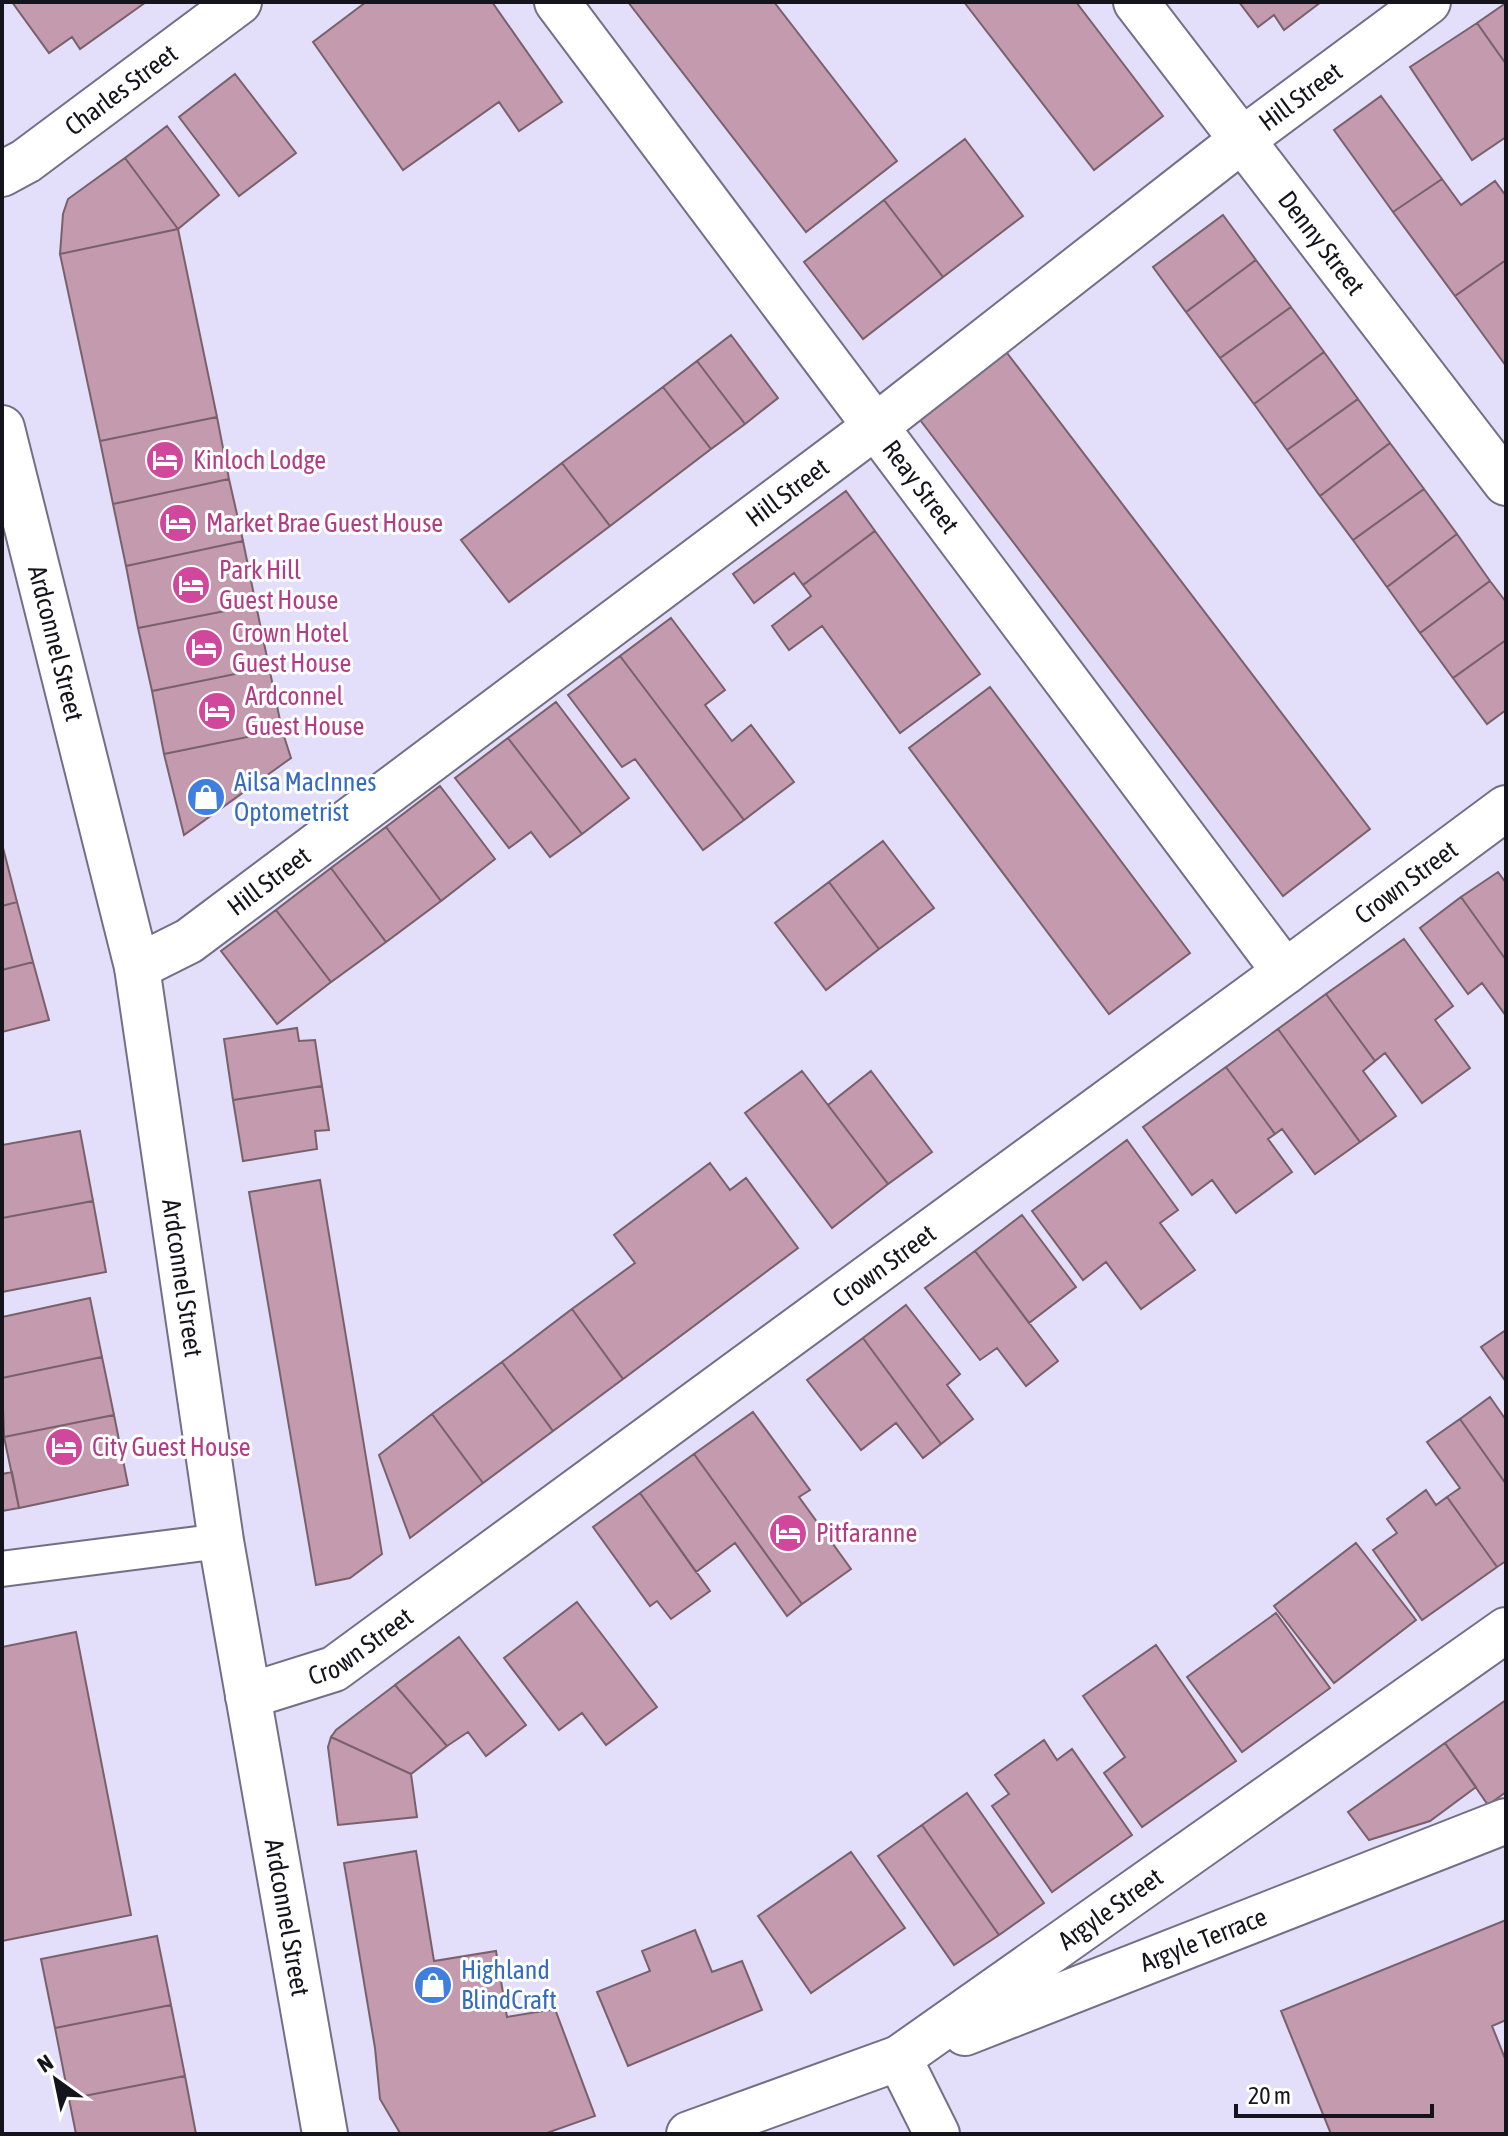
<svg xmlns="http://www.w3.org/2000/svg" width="1508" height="2136" viewBox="0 0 1508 2136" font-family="'Asap Condensed',sans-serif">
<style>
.building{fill:#c39aae;stroke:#79616c;stroke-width:2}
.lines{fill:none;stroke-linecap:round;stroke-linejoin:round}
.service-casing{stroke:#736f86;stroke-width:38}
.minor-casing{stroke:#736f86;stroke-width:48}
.service{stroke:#fff;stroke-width:34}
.minor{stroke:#fff;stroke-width:44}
.labels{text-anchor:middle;stroke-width:6;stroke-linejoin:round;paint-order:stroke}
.street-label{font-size:26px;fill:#15131c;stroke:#fff}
.hotel-label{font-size:26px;fill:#b23c85;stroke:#fff;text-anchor:start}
.shop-label{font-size:26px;fill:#366cbe;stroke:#fff;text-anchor:start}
</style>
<rect width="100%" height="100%" fill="#e3def9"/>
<path class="building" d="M12,2H146L80,49L72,37L49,53Z
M366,2H492L562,102L519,131L499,102L403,170L313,42Z
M628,2H774L897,161L806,232Z
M964,2H1076L1163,116L1094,170Z
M1239,2H1321L1284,30L1274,15L1258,27Z
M1506,3V64L1477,23Z
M1477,23L1506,64V137L1472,160L1410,67Z
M235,74L296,153L239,196L179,117Z
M1381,96L1442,179L1393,212L1334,130Z
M167,126L219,195L178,229L125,158Z
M965,139L1023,216L943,277L884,200Z
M125,158L178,229L60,254L63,214L68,199Z
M1442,179L1461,205L1495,181L1506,196V260L1455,296L1393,212Z
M884,200L943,277L863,339L804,262Z
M1223,215L1256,260L1186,312L1153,267Z
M178,229L217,417L100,441L60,254Z
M1256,260L1291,307L1220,358L1186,312Z
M1506,260V366L1455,296Z
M1291,307L1324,352L1254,404L1220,358Z
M731,335L778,398L745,424L697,361Z
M1001,345L1370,829L1283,896L914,412Z
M1324,352L1358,399L1287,450L1254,404Z
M697,361L745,424L711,449L663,387Z
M663,387L711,449L610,526L562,463Z
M1358,399L1390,443L1320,496L1287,450Z
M217,417L229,479L113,504L100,441Z
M1390,443L1424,489L1353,540L1320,496Z
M562,463L610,526L509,602L461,540Z
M229,479L243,541L126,566L113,504Z
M1424,489L1457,534L1387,587L1353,540Z
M846,491L875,531L803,585L794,573L754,603L733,574Z
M875,531L980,674L900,733L822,626L789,650L772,626L811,596L803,585Z
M1457,534L1490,581L1420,633L1387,587Z
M243,541L256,605L138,628L126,566Z
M1490,581L1506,602V640L1453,678L1420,633Z
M256,605L269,667L152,691L138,628Z
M671,618L725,690L705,705L732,741L751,725L794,782L744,820L620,656Z
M1506,640V710L1487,724L1453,678Z
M620,656L744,820L703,850L635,759L622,767L568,695Z
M269,667L282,730L164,754L152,691Z
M990,687L1190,953L1109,1014L909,748Z
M556,702L629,798L582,834L508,738Z
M282,730L291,758L184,835L164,754Z
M508,738L582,834L550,857L531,832L509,848L455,778Z
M440,786L495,859L441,901L386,827Z
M386,827L441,901L386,942L331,868Z
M883,841L934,908L879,949L829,882Z
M2,844L17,902L2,906Z
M331,868L386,942L331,982L276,910Z
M1498,872L1506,883V960L1461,897Z
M829,882L879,949L826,990L775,923Z
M1461,897L1506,960V1016L1482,983L1468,994L1420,928Z
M17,902L33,962L2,970V906Z
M276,910L331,982L277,1024L221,951Z
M1404,939L1453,1006L1435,1020L1470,1068L1422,1103L1385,1053L1375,1061L1326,994Z
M33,962L49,1020L2,1032V970Z
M1326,994L1375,1061L1363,1071L1396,1116L1360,1142L1278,1029Z
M297,1028L299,1041L315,1040L322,1086L233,1100L224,1039Z
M1278,1029L1360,1142L1315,1174L1282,1129L1275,1134L1226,1067Z
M1226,1067L1275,1134L1268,1139L1292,1172L1236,1213L1212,1180L1192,1195L1143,1127Z
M802,1071L888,1184L832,1228L745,1113Z
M871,1071L932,1152L888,1184L828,1105Z
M322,1086L329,1130L315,1131L317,1149L243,1161L233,1100Z
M80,1131L93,1201L2,1218V1145Z
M1127,1140L1178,1210L1160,1223L1195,1270L1141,1309L1106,1262L1083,1280L1032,1211Z
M710,1163L730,1190L746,1178L798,1248L623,1379L572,1309L635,1263L614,1235Z
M320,1180L382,1554L350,1578L316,1585L249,1192Z
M93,1201L106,1272L2,1292V1218Z
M1022,1215L1076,1287L1029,1323L975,1251Z
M975,1251L1058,1361L1026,1386L997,1348L980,1360L925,1288Z
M90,1298L102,1357L2,1378V1317Z
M906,1305L960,1374L947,1385L973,1419L941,1444L863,1338Z
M572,1309L623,1379L553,1431L502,1362Z
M1506,1330V1382L1481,1347Z
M863,1338L941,1444L923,1458L896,1423L861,1450L807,1380Z
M102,1357L114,1415L4,1437L2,1378Z
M502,1362L553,1431L483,1483L432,1414Z
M1490,1397L1506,1420V1484L1460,1419Z
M753,1412L810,1490L799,1497L851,1569L802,1604L694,1454Z
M432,1414L483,1483L410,1538L379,1455Z
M114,1415L128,1485L19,1508L4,1437Z
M1460,1419L1506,1484V1561L1497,1567L1447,1497L1460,1488L1427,1442Z
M694,1454L802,1604L787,1616L735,1543L696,1572L640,1493Z
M12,1472L19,1508L2,1511V1474Z
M1426,1490L1436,1505L1447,1497L1497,1567L1422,1620L1373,1550L1397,1533L1387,1519Z
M640,1493L710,1591L671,1619L657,1601L650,1606L593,1527Z
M1356,1543L1416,1620L1334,1683L1274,1606Z
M577,1602L657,1707L606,1745L582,1713L559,1730L504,1658Z
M1276,1613L1330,1688L1242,1752L1187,1677Z
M76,1632L131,1915L2,1941V1647Z
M459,1637L526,1725L486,1756L468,1732L447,1746L395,1685Z
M1156,1645L1236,1761L1142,1827L1104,1773L1125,1757L1083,1696Z
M395,1685L447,1746L411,1774L331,1737L336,1730Z
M1506,1700V1792L1488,1805L1445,1743Z
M331,1737L411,1774L417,1817L338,1825L328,1747Z
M1044,1740L1057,1760L1072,1749L1132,1835L1052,1892L992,1806L1009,1794L995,1775Z
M1445,1743L1476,1787L1430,1821L1369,1840L1348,1812Z
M967,1793L1044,1903L999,1935L922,1825Z
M922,1825L999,1935L954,1965L878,1856Z
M416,1851L434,1961L496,1951L507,2017L555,2009L595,2116L544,2134L400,2133L380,2099L375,2048L344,1863Z
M851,1852L905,1928L811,1993L758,1916Z
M1506,1920V2020L1492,2026L1506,2061V2134H1331L1281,2011Z
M695,1930L712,1972L742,1961L762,2010L628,2066L597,1992L650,1971L642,1951Z
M157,1936L171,2005L55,2028L41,1959Z
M171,2005L185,2076L69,2099L55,2028Z
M185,2076L196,2134H76L69,2099Z"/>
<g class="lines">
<g class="service-casing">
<path id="service" d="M2,1569L221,1541"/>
</g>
<g class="minor-casing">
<g id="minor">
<path id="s1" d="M557,2L1285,972"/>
<path id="s2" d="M1136,2L1506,483"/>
<path id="s3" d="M2,174L26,161L239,2"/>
<path id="s4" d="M2,428L137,967L221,1541L325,2134"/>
<path id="s5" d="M137,967L189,941L876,426L1242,140L1428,2"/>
<path id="s6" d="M248,1696L334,1669L1285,972L1506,808"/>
<path id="s7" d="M965,2033L1506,1821"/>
<path d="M899,2058L937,2134"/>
<path id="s8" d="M689,2134L899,2058L1506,1630"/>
</g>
</g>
<use href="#service" class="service"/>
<use href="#minor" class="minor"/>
</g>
<defs>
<g id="hotel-disc" transform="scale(2)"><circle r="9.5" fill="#d1479c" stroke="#fff"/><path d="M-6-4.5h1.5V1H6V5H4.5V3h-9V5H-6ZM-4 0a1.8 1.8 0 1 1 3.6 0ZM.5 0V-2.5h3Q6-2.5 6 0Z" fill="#fff"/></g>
<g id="shop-disc" transform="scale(2)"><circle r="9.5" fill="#3f7fe0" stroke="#fff"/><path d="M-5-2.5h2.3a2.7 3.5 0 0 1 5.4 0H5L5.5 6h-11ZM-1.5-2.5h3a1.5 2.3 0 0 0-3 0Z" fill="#fff"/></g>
</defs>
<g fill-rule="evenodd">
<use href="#hotel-disc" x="165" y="460"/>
<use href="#hotel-disc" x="178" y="523"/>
<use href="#hotel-disc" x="191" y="585"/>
<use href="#hotel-disc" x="204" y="648"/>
<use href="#hotel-disc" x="217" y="711"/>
<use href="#shop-disc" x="206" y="797"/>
<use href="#hotel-disc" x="64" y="1447"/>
<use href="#hotel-disc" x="788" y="1533"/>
<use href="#shop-disc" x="433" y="1985"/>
</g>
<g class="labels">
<g class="street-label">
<text dy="9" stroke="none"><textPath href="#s3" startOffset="146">Charles Street</textPath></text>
<text dy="9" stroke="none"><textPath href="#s5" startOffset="1454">Hill Street</textPath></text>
<text dy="9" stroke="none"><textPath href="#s2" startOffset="304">Denny Street</textPath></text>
<text dy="9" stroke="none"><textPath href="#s1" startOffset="606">Reay Street</textPath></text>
<text dy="9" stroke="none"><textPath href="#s5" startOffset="806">Hill Street</textPath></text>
<text dy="9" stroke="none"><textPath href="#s4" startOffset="222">Ardconnel Street</textPath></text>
<text dy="9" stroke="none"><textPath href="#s5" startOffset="158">Hill Street</textPath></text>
<text dy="9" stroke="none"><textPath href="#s6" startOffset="1420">Crown Street</textPath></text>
<text dy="9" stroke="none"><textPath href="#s6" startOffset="772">Crown Street</textPath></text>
<text dy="9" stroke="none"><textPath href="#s4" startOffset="870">Ardconnel Street</textPath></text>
<text dy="9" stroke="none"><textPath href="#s6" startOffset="124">Crown Street</textPath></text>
<text dy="9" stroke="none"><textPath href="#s8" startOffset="482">Argyle Street</textPath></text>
<text dy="9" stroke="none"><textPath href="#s4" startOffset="1518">Ardconnel Street</textPath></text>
<text dy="9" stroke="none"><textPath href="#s7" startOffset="256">Argyle Terrace</textPath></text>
</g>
<g class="hotel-label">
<text x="193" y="469">Kinloch Lodge</text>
<text x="206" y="532">Market Brae Guest House</text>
<text x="219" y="579">Park Hill<tspan x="219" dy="30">Guest House</tspan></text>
<text x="232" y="642">Crown Hotel<tspan x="232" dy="30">Guest House</tspan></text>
<text x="245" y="705">Ardconnel<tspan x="245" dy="30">Guest House</tspan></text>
<text x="92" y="1456">City Guest House</text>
<text x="816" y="1542">Pitfaranne</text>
</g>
<g class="shop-label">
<text x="234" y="791">Ailsa MacInnes<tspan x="234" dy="30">Optometrist</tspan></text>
<text x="461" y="1979">Highland<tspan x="461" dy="30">BlindCraft</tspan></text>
</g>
</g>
<rect width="1508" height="2136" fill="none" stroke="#15131c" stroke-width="8"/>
<g transform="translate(56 2080) rotate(327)" stroke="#ffffff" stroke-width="6" paint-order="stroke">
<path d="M0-6L14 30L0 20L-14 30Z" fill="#15131c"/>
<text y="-12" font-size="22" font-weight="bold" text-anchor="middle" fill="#15131c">N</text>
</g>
<path d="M1236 2104v12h196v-12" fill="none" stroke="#15131c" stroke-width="4"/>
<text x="1248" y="2104" font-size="24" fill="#15131c" stroke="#ffffff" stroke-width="6" paint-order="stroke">20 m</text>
</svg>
